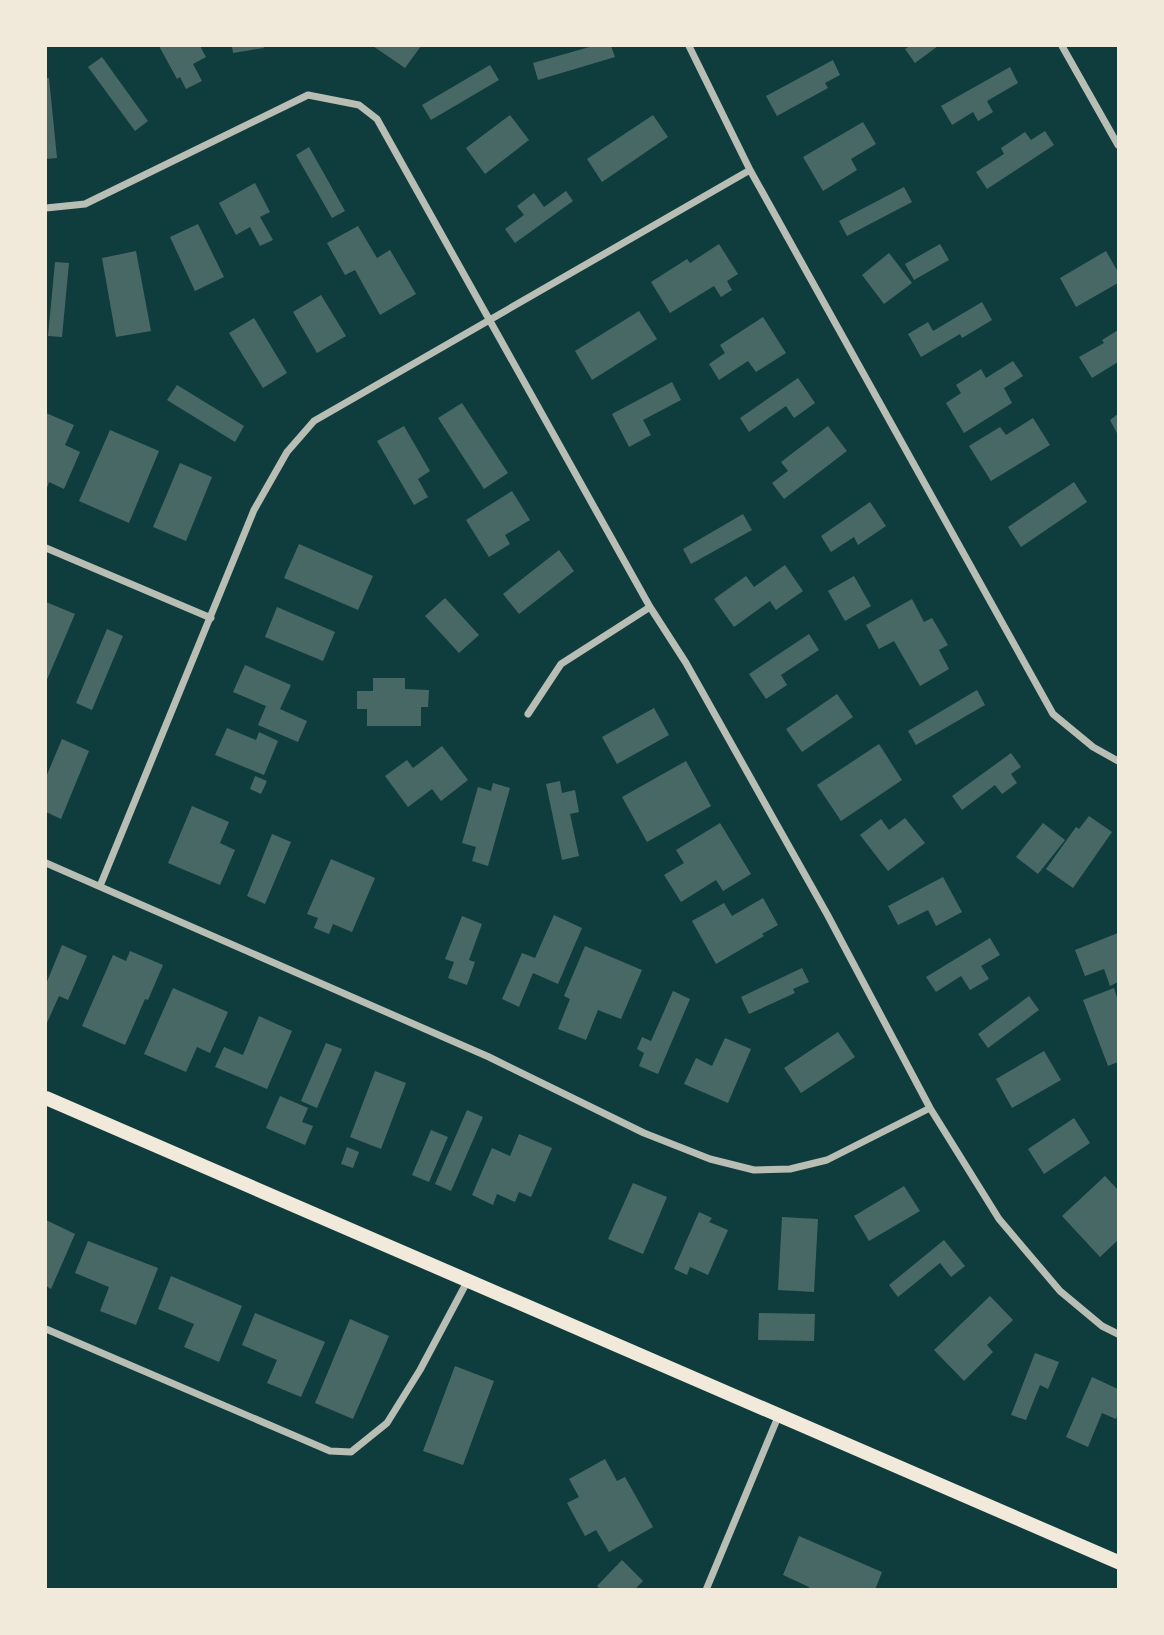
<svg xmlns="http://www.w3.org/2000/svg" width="1164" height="1635" viewBox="0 0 1164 1635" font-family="'PT Sans Narrow',sans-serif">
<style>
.building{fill:#486865}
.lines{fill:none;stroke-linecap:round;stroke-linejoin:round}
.minor{stroke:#b8beb3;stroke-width:7}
.secondary{stroke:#f1e9da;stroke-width:14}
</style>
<rect width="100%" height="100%" fill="#0f3d3e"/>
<path class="building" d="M159,46H200L206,57L193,64L202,81L186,89L180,77L177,79Z
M232,46H263L264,48L233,53Z
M373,46H421L405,68Z
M593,46H611L615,57L538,80L533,63Z
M910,46H938L915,63L905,49Z
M102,57L148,121L135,131L88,67Z
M833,60L840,75L825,83L828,88L777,116L766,96Z
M490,65L499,80L431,120L422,105Z
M1010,67L1018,83L987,101L993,112L978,121L973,112L952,125L941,106Z
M46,78H49L57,158L46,159Z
M510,115L529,140L485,174L466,148Z
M653,115L668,137L602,182L587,159Z
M863,122L876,144L851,159L857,170L823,191L803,157Z
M1045,131L1054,145L987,189L976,172L1004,154L1001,148L1025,132L1031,140Z
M309,147L345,211L332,218L296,155Z
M255,183L270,212L260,217L273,240L260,246L250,227L236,235L219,203Z
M904,187L912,202L847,236L839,221Z
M566,191L573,201L515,243L505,229L524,215L517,206L534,193L544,207Z
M198,224L224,277L195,291L170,237Z
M358,226L377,258L390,250L416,294L380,315L355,270L345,275L327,243Z
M719,244L738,274L727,281L732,290L721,297L714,286L670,313L651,282L687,259L690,263Z
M940,244L949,260L914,280L905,264Z
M136,251L151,331L116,337L102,258Z
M1106,251L1118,272V283L1076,307L1060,278Z
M889,253L912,283L884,304L862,275Z
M55,262L69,263L62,337L48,336Z
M321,295L346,336L317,353L293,312Z
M982,302L992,320L962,338L960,334L921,357L908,334L928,322L933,331Z
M639,311L657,339L592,380L575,351Z
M763,317L786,353L756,372L748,361L719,380L709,364L725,353L720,345Z
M254,318L287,373L263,388L229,333Z
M1118,330V362L1092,378L1079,357L1104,343L1102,340Z
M1013,361L1023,376L1004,388L1012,403L964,433L946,403L961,393L956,385L981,369L986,378Z
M798,378L815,403L794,418L786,406L749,432L740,418Z
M672,382L681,400L643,420L651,435L629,447L612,414Z
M177,385L244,426L235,442L167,400Z
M462,403L508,473L484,489L438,418Z
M46,413L74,425L65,445L80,452L64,489L49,482L46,491Z
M1118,414V435L1110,420Z
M1033,418L1050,445L991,481L969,446L1000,427L1006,435Z
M404,426L430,471L418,479L428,497L414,505L377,441Z
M828,426L847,451L784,499L772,483L788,471L781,462Z
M110,430L159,451L129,523L79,501Z
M180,463L212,477L186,541L153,527Z
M1074,482L1087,502L1021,547L1008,527Z
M512,491L530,520L505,535L510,544L489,557L466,520Z
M870,502L886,526L858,545L854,537L831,552L821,536Z
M743,514L752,530L691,564L683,549Z
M299,544L373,576L358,610L284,578Z
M559,550L574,571L519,614L503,594Z
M785,565L803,591L776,610L770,601L734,627L714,599L746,576L754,587Z
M854,576L871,606L845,621L828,591Z
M445,598L479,635L459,653L425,616Z
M912,599L924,622L932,618L948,645L939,650L949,669L920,686L894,641L879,649L866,625Z
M46,602L75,614L46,682Z
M277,607L335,632L323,661L265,637Z
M107,629L123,636L92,710L76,703Z
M809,634L819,650L781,675L787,685L766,699L749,674Z
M245,665L291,685L280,709L307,721L298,742L258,725L266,706L233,692Z
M373,678H405V689L429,690L428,707H421V726H367V709H357V691H373Z
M977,690L985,705L916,745L908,731Z
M837,694L853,717L802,752L786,729Z
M654,708L669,735L617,764L602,737Z
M227,728L256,740L259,732L278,741L264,775L215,755Z
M62,739L89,751L61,819L46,812V777Z
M879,744L902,780L841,821L817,785Z
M442,746L468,780L441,801L432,789L408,807L385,776L407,760L413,768Z
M1011,753L1021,767L1011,774L1017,783L1002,794L995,785L962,810L952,796Z
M686,761L711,806L647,842L622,797Z
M255,776L267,781L261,794L250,789Z
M560,781L562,793L575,790L579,812L570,814L579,856L562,860L546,784Z
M493,783L510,788L488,866L472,861L476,847L462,843L478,787L491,791Z
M192,806L229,822L220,843L235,850L220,885L168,863Z
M1089,816L1112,832L1073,888L1046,869L1076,827L1079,829Z
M905,818L925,843L888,871L860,835L881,819L889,830Z
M720,823L751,874L723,891L716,880L681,902L664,875L684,863L676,850Z
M1043,823L1065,840L1038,874L1016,857Z
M272,834L291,842L265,904L247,896Z
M331,859L375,878L352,932L333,924L329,934L314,928L318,918L307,914Z
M943,877L962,912L936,926L928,910L898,925L888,906Z
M763,898L778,925L762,934L764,936L716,964L692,921L724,903L732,916Z
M554,915L582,928L558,984L533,973L519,1007L502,999L522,953L535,958Z
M462,916L482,924L469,960L475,962L467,985L448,978L454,962L445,959Z
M1118,933V982L1110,986L1104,969L1085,976L1075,950Z
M990,938L1000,955L981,966L989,979L970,990L961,976L936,992L926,977Z
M62,945L87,956L68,1000L59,996L46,1025V984Z
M585,946L642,970L621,1019L598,1010L586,1040L558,1029L570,999L564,996Z
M130,951L163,965L148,1000L145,999L125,1045L82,1026L113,955L126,961Z
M802,968L809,982L793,989L795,993L749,1014L741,997Z
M173,988L228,1012L210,1053L197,1047L186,1072L144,1054Z
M1114,988L1118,1001V1062L1108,1066L1083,1000Z
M673,991L690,999L658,1074L639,1066L644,1053L637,1049L642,1037L651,1041Z
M1029,996L1039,1010L988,1048L978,1034Z
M259,1016L292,1031L267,1089L215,1067L224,1047L243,1055Z
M838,1032L855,1057L801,1093L784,1068Z
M725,1038L751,1049L728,1103L684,1084L696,1058L712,1066Z
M326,1043L342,1049L317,1108L301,1101Z
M1044,1051L1061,1080L1012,1108L996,1079Z
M375,1071L406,1083L381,1149L350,1137Z
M280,1096L308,1108L302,1122L313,1126L305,1145L266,1128Z
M467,1110L483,1117L451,1191L435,1184Z
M1074,1118L1090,1143L1044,1174L1028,1149Z
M431,1130L448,1137L429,1182L412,1175Z
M519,1134L552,1148L531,1197L519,1192L515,1202L497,1194L493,1205L472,1195L492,1148L510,1156Z
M347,1147L359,1152L353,1168L341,1164Z
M1105,1176L1118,1190V1240L1100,1257L1062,1216Z
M633,1183L667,1197L643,1254L608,1239Z
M904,1186L920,1211L869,1241L854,1216Z
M699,1212L712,1218L709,1222L728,1230L708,1275L690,1267L687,1275L674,1269Z
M782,1217L818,1219L814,1292L778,1290Z
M46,1220L75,1234L51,1289L46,1286Z
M944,1240L965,1266L951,1277L940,1263L898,1297L889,1285Z
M88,1241L158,1268L136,1325L100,1311L109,1287L75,1273Z
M171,1276L242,1306L219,1362L184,1347L194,1324L158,1309Z
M990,1296L1013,1320L987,1345L993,1352L964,1381L934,1350Z
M255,1313L325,1342L301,1397L267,1383L277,1360L242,1345Z
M759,1313L815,1314L814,1341L758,1340Z
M350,1319L389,1336L353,1419L315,1403Z
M1035,1353L1059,1362L1048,1389L1040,1385L1026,1420L1011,1415Z
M455,1366L494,1381L463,1465L423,1451Z
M1092,1377L1118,1389V1414L1116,1419L1102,1413L1088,1447L1066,1437Z
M605,1459L617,1481L625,1477L653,1527L609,1552L596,1530L585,1536L567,1503L579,1497L569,1479Z
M799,1536L882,1572L875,1590H808L809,1587L783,1575Z
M622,1560L643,1581L634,1590H601L597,1586Z"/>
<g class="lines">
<path class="minor" d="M689,46L750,170L1053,714L1093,747L1118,761
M1062,46L1118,145
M46,208L85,204L308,95L359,105L377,119L650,607L686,663L827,914L930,1108L999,1219L1060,1291L1102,1326L1118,1334
M46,548L211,618
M528,714L561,664L650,607
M46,863L489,1057L644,1133L710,1159L754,1170L790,1169L827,1160L930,1108
M100,886L254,510L287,452L314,421L750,170
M46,1329L330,1451L351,1452L387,1423L420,1370L468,1280
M706,1590L778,1417"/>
<path class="secondary" d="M46,1098C404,1251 760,1409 1118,1562"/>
</g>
<rect width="1164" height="1635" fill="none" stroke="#f1e9da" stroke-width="94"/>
</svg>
